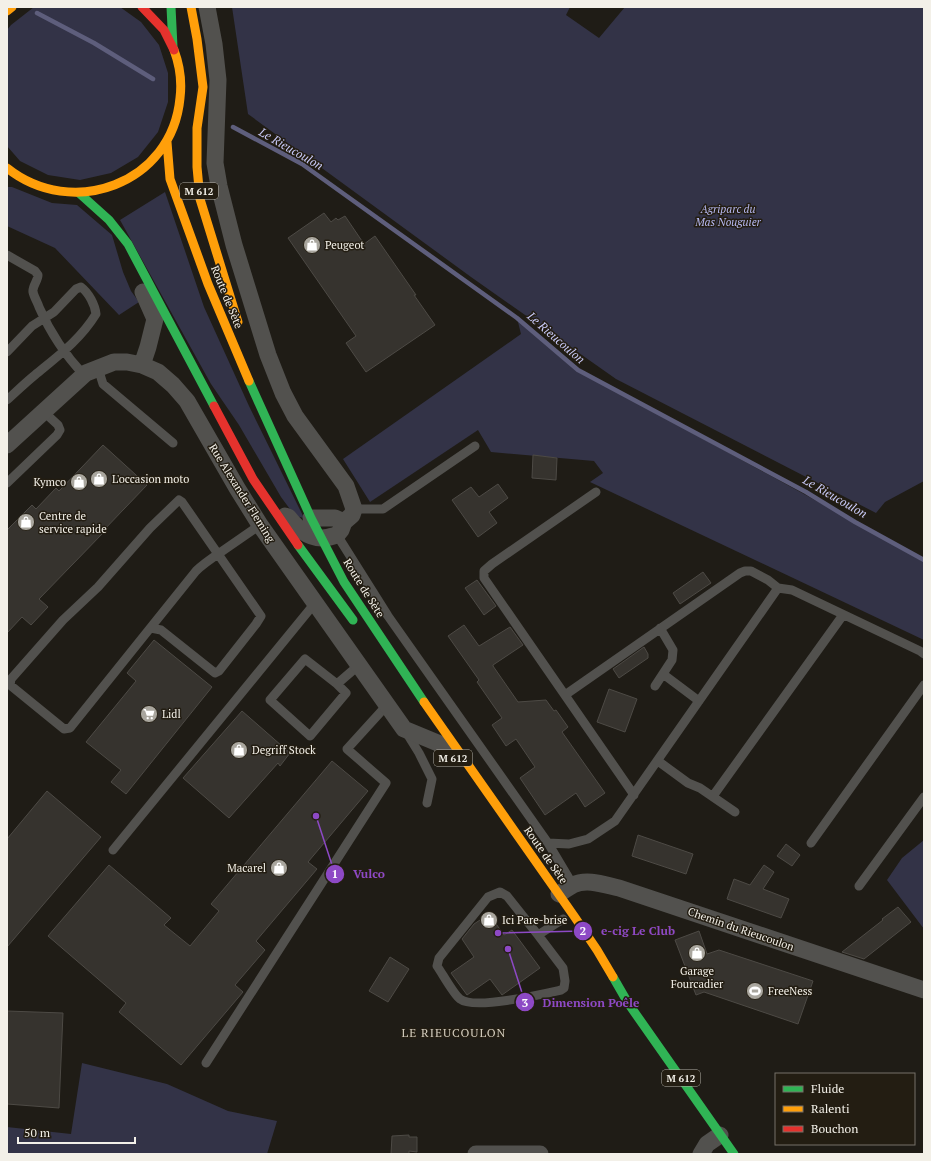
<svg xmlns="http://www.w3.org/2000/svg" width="931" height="1161" viewBox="0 0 931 1161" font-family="'PT Serif',serif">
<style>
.green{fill:#333347}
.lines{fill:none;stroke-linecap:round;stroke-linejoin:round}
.stream{stroke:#5e5e7c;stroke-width:4.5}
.building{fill:#36332e;stroke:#4d4a45}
.lane{stroke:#52514e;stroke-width:9}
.street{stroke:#52514e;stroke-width:17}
.fast{stroke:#30b455;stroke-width:9}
.slow{stroke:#ff9f0a;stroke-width:9}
.jam{stroke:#e5322d;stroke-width:9}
.labels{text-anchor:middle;stroke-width:3;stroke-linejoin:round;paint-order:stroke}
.shield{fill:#231d12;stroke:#b5b1a8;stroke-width:1}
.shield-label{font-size:10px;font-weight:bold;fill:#f3f0e8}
.park-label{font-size:11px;font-style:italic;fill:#b7b9f2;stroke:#231d12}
.poi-label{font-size:11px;fill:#f3f0e8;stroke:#231d12;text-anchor:start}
.street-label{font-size:11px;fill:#f3f0e8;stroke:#231d12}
.water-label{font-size:12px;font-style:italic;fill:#c9cbfa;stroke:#231d12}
.neighbourhood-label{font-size:12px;letter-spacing:1px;fill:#d2cbbc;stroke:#231d12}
.leader{fill:none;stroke:#8d49c5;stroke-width:1.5}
.callout-dot{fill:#8d49c5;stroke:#231d12;stroke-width:1.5}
.mark-label{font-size:12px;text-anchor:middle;font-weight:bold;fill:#fff}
.callout-label{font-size:12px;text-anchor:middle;font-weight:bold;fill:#8d49c5;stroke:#231d12;stroke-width:3;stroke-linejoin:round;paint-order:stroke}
</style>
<rect width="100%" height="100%" fill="#1f1c16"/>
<path class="green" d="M34,7H120L141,22L159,45L168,73V102L158,132L138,157L111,173L80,180L48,175L20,161L7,146V30L11,25Z
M232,7H570L566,15L599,38L625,7H924V481L885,502L876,513L616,379L471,277L248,114Z
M7,187H12L52,203L77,205L112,235L123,272L131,291L139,302L119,315L55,248L7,226Z
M165,192L204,307L249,406L304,518L295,516L281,497L239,425L211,384L120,220Z
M517,318L578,370L924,560V640L590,482L603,473L594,461L491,452L478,430L370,502L343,459L521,334Z
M924,840V929L887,880L902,858Z
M82,1063L167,1084L228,1111L277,1121L267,1154H7V1127L71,1134Z"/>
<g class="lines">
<path class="stream" d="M37,13L94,43L153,79
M233,127L302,164L517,318L578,370L806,492L855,522L924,560"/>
</g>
<path class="building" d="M324,213L331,222L336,218L338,220L345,216L364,244L375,236L416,295H414L435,325L366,372L346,343L356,336L288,238Z
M103,445L147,485L102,532L103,533L39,599L48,607L31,625L22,617L7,633V530L32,505L36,509L56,488L59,491Z
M533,455L557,458L556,480L532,478Z
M498,484L508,498L489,512L497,523L478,537L452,500L471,487L479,497Z
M703,572L711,583L680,604L673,593Z
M477,580L496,606L484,615L465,588Z
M464,625L479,646L510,627L523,645L493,665V666L518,702L546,700L554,711L556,710L568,727L562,732L605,793L585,807L576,793L545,815L520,778L535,767L516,739L506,746L492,725L502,718L477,682L479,680L448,636Z
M154,640L212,687L126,794L111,782L121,770L86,742L136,681L127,673Z
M644,647L648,654V658L619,678L613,669Z
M609,689L637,699L625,732L597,722Z
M242,711L290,753L280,766L278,763L229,818L183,778Z
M332,761L368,791L308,862L317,869L256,941L265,950L235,985L243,992L181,1065L119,1012L126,1003L48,936L109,865L171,918L164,925L190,946L219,911L211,904Z
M47,791L101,837L7,947V839Z
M638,835L693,854L686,874L632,856Z
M786,844L800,855L792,866L777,856Z
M764,865L774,872L763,889L789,899L781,918L727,899L734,879L750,885Z
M898,907L911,922L864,959L842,952L883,920L882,919Z
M489,914L504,935L512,930L540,968L502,995L490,979L467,995L451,973L474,957L462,939L474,924Z
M699,931L707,954L719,950L813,981L798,1024L704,992L696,995L675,940Z
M390,957L409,969L388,1002L369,991Z
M7,1011L63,1013L59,1108L7,1104Z
M409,1135V1137H417V1152L409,1151V1154H391L392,1136Z"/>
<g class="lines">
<path class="lane" d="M7,255L35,271L38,275C38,281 32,286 33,292C34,297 38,303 39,307C50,332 65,355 84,375
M7,352L32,326L54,312L76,289L81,287C89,293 95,305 96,314C80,340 58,356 35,375C25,383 16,392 7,400
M98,368L103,384L173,443
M7,483L57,435L60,430L58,425L44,412
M596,492L492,564L484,571V578L634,795
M354,509H383L475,446
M337,535L388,616L548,843L573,885
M151,628L161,630L215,673L219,671L256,624L261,616L182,502L179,500L150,528L98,587L63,620L11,679L10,685L64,729L70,728L196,571C203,564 212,558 221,552C234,543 247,534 260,525
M305,659L337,684L346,693L310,736L270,700Z
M663,674L699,701
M337,684L359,665
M655,686L672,660L673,650L660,628
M565,695L740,573L745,571H751L768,580L778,588L792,590L920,651L924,654
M406,732L419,753L432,779L427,803
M658,761L688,783L700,788L735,812
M713,796L843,615
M548,843L569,844L588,839L615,821L778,588
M811,843L924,685
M113,850L315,603
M859,886L924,797
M538,935L563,968L565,981L564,988L561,990C543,994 474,1010 460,999C454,995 442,973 437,966L439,958L488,897L500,892L507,896L538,935L563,919
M206,1063L386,783L347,749L387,705"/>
<path class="street" d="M207,7L214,44L218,80L215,163L219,186L234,245L268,355L283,393L295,416L346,486L354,509L352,515L344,522L341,530L337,535C333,536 327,538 322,538C307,538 297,528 288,517L285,516
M142,365L148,347L155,319L143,292
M7,445L86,373L114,362H127L142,365L158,372L173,385L187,401L237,488L260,525L404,729L445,746
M311,518H335L344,522
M559,894C563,891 568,888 573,885C587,878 605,885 619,888L924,990
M476,1154H540
M701,1154L707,1144L720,1135"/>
<path class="fast" d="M171,7L173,47
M79,193L109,220L128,244L214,406
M249,381L311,518L344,582L424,702
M298,545L353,620
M613,977L628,1003L734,1154"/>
<path class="slow" d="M191,7L197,39L203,87L197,128V167L200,199L238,322
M7,11L12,7
M167,142L170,179L208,284L249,381
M7,168C72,220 172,184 180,98C182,82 180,66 174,50
M424,702L574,916L597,950L613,977"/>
<path class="jam" d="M142,7L164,30L174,50
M214,406L253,479L298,545"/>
</g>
<defs>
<g id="shop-disc" transform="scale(0.9)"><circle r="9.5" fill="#a9a69e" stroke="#231d12"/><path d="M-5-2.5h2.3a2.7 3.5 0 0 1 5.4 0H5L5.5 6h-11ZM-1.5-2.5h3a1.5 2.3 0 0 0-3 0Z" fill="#fff"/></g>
<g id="supermarket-disc" transform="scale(0.9)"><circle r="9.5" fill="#a9a69e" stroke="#231d12"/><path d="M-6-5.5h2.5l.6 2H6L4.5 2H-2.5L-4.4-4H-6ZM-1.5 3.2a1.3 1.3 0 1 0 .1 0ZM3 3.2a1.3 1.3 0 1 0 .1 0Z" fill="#fff"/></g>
<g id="stadium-disc" transform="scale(0.9)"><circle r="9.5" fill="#a9a69e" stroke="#231d12"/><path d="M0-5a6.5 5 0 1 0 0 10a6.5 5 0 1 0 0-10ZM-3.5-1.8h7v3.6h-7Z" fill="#fff"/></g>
</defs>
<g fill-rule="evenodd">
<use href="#shop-disc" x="312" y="245"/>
<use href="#shop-disc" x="99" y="479"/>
<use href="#shop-disc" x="79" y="482"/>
<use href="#shop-disc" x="26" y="522"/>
<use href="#supermarket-disc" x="149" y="714"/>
<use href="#shop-disc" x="239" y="750"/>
<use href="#shop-disc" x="279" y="868"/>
<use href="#shop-disc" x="489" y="920"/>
<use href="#shop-disc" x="697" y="953"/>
<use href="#stadium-disc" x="755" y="991"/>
</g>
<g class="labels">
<g class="shield">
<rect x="180" y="183" width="38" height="16" rx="3"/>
<rect x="434" y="750" width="38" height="16" rx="3"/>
<rect x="662" y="1070" width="38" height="16" rx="3"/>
</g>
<g class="shield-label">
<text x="199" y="195">M 612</text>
<text x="453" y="762">M 612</text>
<text x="681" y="1082">M 612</text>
</g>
<g class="park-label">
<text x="728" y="213">Agriparc du<tspan x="728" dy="13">Mas Nouguier</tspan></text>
</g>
<g class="poi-label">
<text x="325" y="249">Peugeot</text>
<text x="112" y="483">L'occasion moto</text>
<text x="66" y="486" text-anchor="end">Kymco</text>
<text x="39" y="520">Centre de<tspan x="39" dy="13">service rapide</tspan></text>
<text x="162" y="718">Lidl</text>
<text x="252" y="754">Degriff Stock</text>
<text x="266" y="872" text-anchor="end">Macarel</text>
<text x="502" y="924">Ici Pare-brise</text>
<text x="697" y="975" text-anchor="middle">Garage<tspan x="697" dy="13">Fourcadier</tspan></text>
<text x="768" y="995">FreeNess</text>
</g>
<g class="street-label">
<text transform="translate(227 297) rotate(68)" y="4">Route de Sète</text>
<text transform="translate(242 493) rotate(58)" y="4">Rue Alexander Fleming</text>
<text transform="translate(364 588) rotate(58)" y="4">Route de Sète</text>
<text transform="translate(546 855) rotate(55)" y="4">Route de Sète</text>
<text transform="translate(741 929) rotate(19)" y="4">Chemin du Rieucoulon</text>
</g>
<g class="water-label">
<text transform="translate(291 149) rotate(30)" y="4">Le Rieucoulon</text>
<text transform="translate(556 338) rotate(41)" y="4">Le Rieucoulon</text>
<text transform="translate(835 497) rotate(30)" y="4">Le Rieucoulon</text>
</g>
<g class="neighbourhood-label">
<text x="454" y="1037">LE RIEUCOULON</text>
</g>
</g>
<path class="leader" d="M316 816L335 874M498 933L583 931M508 949L525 1002"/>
<g class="callout-dot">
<circle cx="316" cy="816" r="4"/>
<circle cx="498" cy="933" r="4"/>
<circle cx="508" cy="949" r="4"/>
<circle cx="335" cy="874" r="10"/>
<circle cx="583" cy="931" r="10"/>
<circle cx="525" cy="1002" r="10"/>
</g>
<g class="mark-label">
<text x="335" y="878">1</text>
<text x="583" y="935">2</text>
<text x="525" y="1007">3</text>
</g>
<g class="callout-label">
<text x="369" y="878">Vulco</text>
<text x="638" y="935">e-cig Le Club</text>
<text x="591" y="1007">Dimension Poêle</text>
</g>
<rect width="931" height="1161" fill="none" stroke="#f3f0e8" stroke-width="16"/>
<rect x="775" y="1073" width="140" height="72" fill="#231d12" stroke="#767168"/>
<rect x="783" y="1086" width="20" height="6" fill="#30b455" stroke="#767168"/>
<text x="811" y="1093" font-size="12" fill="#f3f0e8">Fluide</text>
<rect x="783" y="1106" width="20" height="6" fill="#ff9f0a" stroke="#767168"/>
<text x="811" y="1113" font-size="12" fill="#f3f0e8">Ralenti</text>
<rect x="783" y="1126" width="20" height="6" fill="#e5322d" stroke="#767168"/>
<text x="811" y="1133" font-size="12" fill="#f3f0e8">Bouchon</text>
<path d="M18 1137v6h117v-6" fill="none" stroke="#f3f0e8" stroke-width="2"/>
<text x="24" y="1137" font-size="12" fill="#f3f0e8" stroke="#231d12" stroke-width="3" paint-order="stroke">50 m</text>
</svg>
